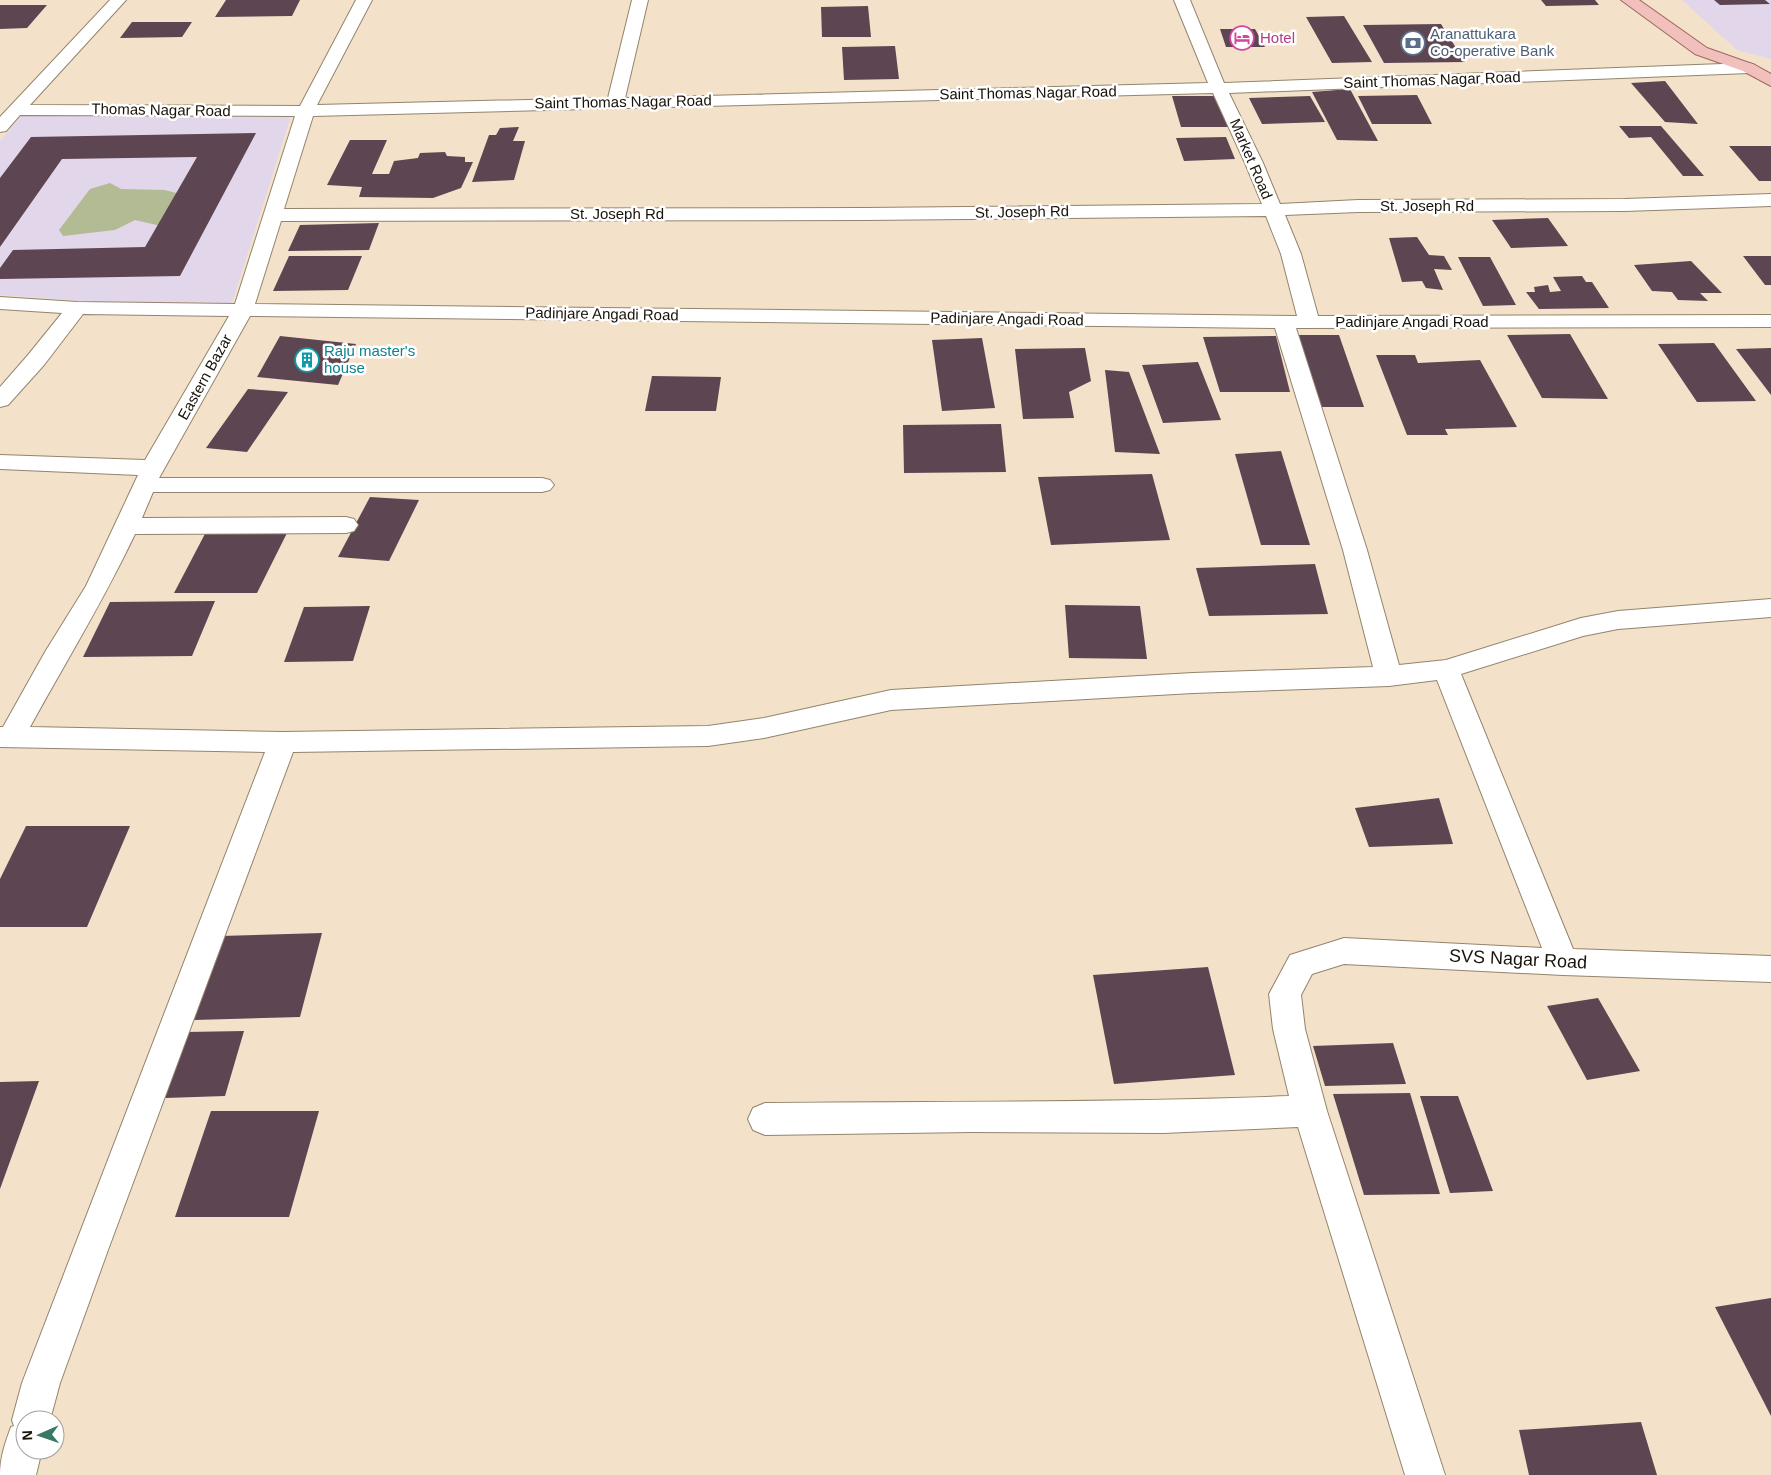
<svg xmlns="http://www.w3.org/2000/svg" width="1771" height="1475" viewBox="0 0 1771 1475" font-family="Arial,sans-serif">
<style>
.education{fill:#e1d6ea}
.green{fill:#b2bb93}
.building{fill:#5d4551}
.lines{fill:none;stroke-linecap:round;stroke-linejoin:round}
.minor-casing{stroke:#93846d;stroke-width:2}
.major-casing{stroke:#9f6760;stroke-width:2}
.minor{fill:#fff;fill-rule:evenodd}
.major{fill:#f1bfbc;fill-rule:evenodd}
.labels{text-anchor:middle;stroke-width:5;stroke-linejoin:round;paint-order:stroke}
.far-service-label{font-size:15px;fill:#4e5e75;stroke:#fff;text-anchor:start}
.far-hotel-label{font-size:15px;fill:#b23c85;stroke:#fff;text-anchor:start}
.far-street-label{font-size:15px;fill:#181209;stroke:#fff}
.far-culture-label{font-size:15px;fill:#0d838f;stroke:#fff;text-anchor:start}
.street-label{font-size:18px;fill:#181209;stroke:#fff}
</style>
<rect width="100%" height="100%" fill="#f3e2c9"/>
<path class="education" d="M1682,0H1771V59L1737,50Z
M22,115L291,116L232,303L82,301L0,295V141Z"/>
<path class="green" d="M110,183L121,189L165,190L206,201L183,231L135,220L115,230L63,236L59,230L90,189Z"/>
<path class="building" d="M226,0H300L292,16L215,17Z
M1541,0H1595L1599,5L1546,6Z
M1714,0H1765L1770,4L1720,5Z
M0,5H47L27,28L0,29Z
M868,6L871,37H822L821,7Z
M1344,16L1372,62L1332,63L1306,17Z
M132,22H192L182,37L120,38Z
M1441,24L1465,62L1384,63L1363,25Z
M1220,29H1255L1265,47H1226Z
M895,46L899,79L844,80L842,47Z
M1665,81L1698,124L1665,122L1631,83Z
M1350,89L1378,141L1337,140L1312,92Z
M1417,95L1432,124H1372L1358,96Z
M1172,96H1218L1228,127H1181Z
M1310,96L1325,122L1262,124L1249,98Z
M1619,126H1661L1704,176H1683L1651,137L1629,138Z
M519,127L513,141H525L514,180L472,182L489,135H496L500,128Z
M256,133L180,276L0,279V268L13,250L145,247L197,157L62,159L0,247V178L31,137Z
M1226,137L1235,159L1184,161L1176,138Z
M350,140H387L372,174H389L394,161L418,158L420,153L445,152L447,156L465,157V162H473L461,188L433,198L359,197L362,187L327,185Z
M1729,146H1771V181H1759Z
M1548,218L1568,246L1511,248L1492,220Z
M379,223L369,250L288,251L300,225Z
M1417,237L1429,255L1444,256L1452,270L1434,269L1443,290L1426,288L1422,281L1402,282L1389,238Z
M289,256H362L348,290L273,291Z
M1743,256H1771V285H1765Z
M1458,257H1490L1516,305L1483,306Z
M1691,261L1722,293H1700L1708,301L1678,300L1672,292L1652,291L1634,265Z
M1582,276L1586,282H1592L1609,308L1539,309L1526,292H1535L1534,287L1548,285L1550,292L1561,291L1553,277Z
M1570,334L1608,399L1542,398L1507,335Z
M1298,335H1339L1364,407H1321Z
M280,336L356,344L338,385L257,377Z
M1276,336L1290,392H1220L1203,337Z
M982,338L995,408L942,411L932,340Z
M1714,343L1756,401L1697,402L1658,344Z
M1085,348L1091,381L1069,392L1074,418L1023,419L1015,349Z
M1771,348V395L1736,349Z
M1376,355H1415L1418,363L1480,360L1517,427L1445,429L1448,435H1407Z
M1198,362L1221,420L1163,423L1142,365Z
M1105,370L1129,372L1160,454L1115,452Z
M652,376L721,377L716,411H645Z
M248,389L288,392L247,452L206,448Z
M1001,424L1006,472L904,473L903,425Z
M1281,451L1310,545H1261L1235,454Z
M1152,474L1170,540L1051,545L1038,477Z
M370,497L419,500L389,561L338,557Z
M289,529L257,593H174L207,530Z
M1315,564L1328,614L1209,616L1196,568Z
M215,601L192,656L83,657L110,602Z
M1065,605L1140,606L1147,659L1069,658Z
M370,606L353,661L284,662L304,607Z
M1439,798L1453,844L1369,847L1355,808Z
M26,826H130L87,927H0V879Z
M322,933L300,1017L194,1020L220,936Z
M1208,967L1235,1075L1114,1084L1093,975Z
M1598,998L1640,1071L1587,1080L1547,1006Z
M244,1031L225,1096L165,1098L186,1032Z
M1393,1043L1406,1084L1325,1086L1313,1046Z
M39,1081L0,1189V1082Z
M1410,1093L1440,1194L1364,1195L1333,1094Z
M1420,1096H1458L1493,1191L1450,1193Z
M211,1111H319L289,1217H175Z
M1771,1298V1416L1715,1307Z
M1641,1422L1657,1475H1529L1519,1430Z"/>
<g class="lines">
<g class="minor-casing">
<path id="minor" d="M110,0H126L30,105L300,106L356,0H372L317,105L608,98L632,0H648L625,98L1208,83L1174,0H1190L1224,83L1749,63L1755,65L1757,68L1755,71L1749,73L1229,93L1263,163L1280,204L1358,200L1625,199L1771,194V206L1625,211L1358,212L1285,215L1301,254L1318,316L1771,315V327L1296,328L1367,550L1399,665L1446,660L1581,618L1618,611L1771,599V617L1618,629L1583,636L1461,674L1573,949L1771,956V982L1563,975L1344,964L1312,974L1301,995L1305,1029L1327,1111L1445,1475H1405L1298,1127L1163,1133L972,1132L765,1135L753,1130L748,1119L753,1108L765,1103C940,1101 1115,1103 1289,1096L1273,1029L1269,994L1290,955L1344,938L1542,948L1437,680L1389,686L1193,693L891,710L764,738L708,746L293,752L108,1250L60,1383L50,1420H25V1450H42L36,1475H0C0,1458 5,1443 11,1427L14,1426L12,1420L22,1383L265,752L0,747V727H3L45,652L86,586L138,475L0,469V455L145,460L229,316L83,314L44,365L8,405L0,407V387L28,355L62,313L0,309V297L77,302L235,304L295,116L20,115L6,131L0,132V117ZM1213,93L1245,163L1262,204L865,208L284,209L313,116ZM1266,216L1281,254L1297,316L255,304L281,221L865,220ZM250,316L1275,328L1343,550L1373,667L1193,673L891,690L764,718L708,726L283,732L30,727C65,663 104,600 135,534L346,533L354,531L358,525L354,519L346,517L142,518L153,492H542L550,490L554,485L550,480L542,478H159Z"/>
</g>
<g class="major-casing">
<path id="major" d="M1621,0H1639L1707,48L1755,65L1771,74V86L1743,71L1695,54Z"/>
</g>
<use href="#minor" class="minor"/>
<use href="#major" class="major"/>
</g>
<defs>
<g id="hotel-ring" transform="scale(1.25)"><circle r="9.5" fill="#fff" stroke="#d1479c" stroke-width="1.5"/><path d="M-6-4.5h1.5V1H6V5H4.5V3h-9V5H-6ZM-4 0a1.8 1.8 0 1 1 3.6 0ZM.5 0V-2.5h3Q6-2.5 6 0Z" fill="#d1479c"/></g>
<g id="bank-ring" transform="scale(1.25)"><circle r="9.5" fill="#fff" stroke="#5c6f8a" stroke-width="1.5"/><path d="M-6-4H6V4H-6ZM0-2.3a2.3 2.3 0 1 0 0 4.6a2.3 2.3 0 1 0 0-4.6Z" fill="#5c6f8a"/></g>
<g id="building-ring" transform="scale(1.25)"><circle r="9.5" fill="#fff" stroke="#0f9aa8" stroke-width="1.5"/><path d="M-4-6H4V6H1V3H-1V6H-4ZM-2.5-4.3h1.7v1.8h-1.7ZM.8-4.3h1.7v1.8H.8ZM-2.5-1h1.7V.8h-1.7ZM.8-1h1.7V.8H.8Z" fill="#0f9aa8"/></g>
</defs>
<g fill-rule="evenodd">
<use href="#hotel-ring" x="1242" y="38"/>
<use href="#bank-ring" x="1413" y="43"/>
<use href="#building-ring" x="307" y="360"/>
</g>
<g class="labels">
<g class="far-service-label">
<text x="1430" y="39">Aranattukara<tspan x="1430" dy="17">Co-operative Bank</tspan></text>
</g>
<g class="far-hotel-label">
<text x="1260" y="43">Hotel</text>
</g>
<g class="far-street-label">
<text transform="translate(1432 80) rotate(-2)" y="5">Saint Thomas Nagar Road</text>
<text transform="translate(1028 93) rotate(-1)" y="5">Saint Thomas Nagar Road</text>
<text transform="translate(623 102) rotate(-1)" y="5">Saint Thomas Nagar Road</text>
<text transform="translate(161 110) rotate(1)" y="5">Thomas Nagar Road</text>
<text transform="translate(1251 159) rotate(67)" y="5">Market Road</text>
<text x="1427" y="211">St. Joseph Rd</text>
<text transform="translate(1022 212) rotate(-1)" y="5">St. Joseph Rd</text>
<text x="617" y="219">St. Joseph Rd</text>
<text transform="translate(602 314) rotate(1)" y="5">Padinjare Angadi Road</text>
<text transform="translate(1007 319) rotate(1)" y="5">Padinjare Angadi Road</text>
<text x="1412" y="327">Padinjare Angadi Road</text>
<text transform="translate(205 377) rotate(-61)" y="5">Eastern Bazar</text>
</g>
<g class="far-culture-label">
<text x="324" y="356">Raju master's<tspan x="324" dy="17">house</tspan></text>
</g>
<g class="street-label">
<text transform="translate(1518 959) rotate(3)" y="6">SVS Nagar Road</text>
</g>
</g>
<g transform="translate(40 1435) rotate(268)"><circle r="24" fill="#ffffff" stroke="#a3a09d"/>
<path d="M0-4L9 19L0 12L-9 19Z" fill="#387867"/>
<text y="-8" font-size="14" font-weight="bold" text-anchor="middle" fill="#181209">N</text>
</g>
</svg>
